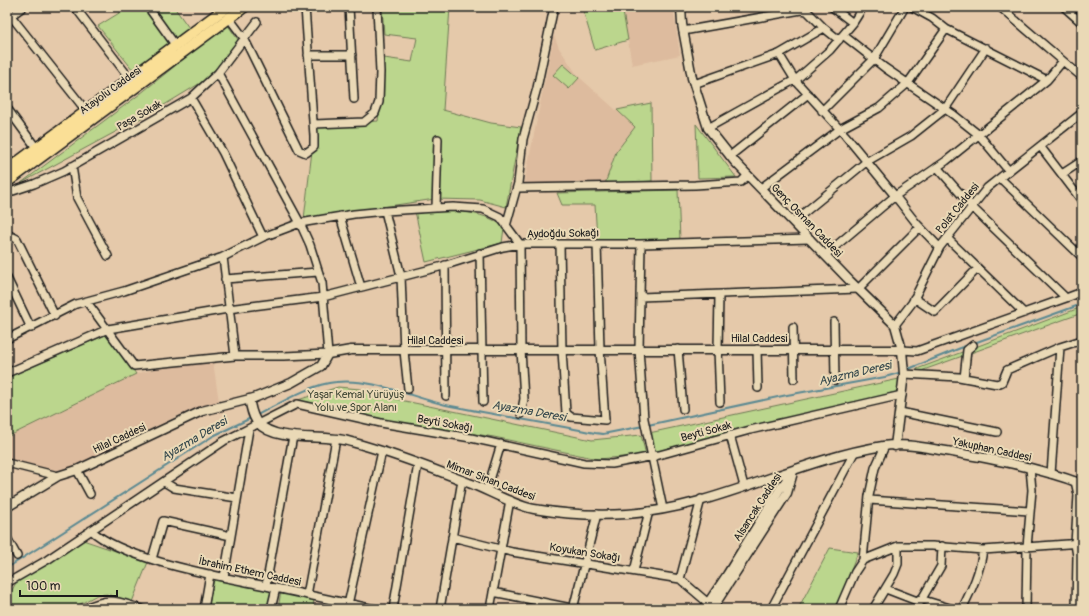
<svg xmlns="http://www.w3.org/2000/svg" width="1089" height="616" viewBox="0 0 1089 616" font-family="Pangolin,sans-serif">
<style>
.built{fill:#ddbb9e}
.green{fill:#bbd68d;stroke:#6c7954}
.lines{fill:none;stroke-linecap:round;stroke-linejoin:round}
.stream{stroke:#5a8992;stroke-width:2}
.minor-casing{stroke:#1c1c1c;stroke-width:10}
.tertiary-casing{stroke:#1c1c1c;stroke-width:11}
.primary-casing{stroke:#1c1c1c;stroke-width:13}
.minor{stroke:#ead9b6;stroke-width:7}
.tertiary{stroke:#ead9b6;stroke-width:8}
.primary{stroke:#fadf96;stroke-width:10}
.labels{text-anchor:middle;stroke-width:4;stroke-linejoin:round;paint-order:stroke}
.street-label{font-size:11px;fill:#1c1c1c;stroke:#ead9b6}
.park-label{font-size:11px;fill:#444a38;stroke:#ead9b6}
.water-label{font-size:12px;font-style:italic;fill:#36494d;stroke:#ead9b6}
</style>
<rect width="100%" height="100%" fill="#e5c9aa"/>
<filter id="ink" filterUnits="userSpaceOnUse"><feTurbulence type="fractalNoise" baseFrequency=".025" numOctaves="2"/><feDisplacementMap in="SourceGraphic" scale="8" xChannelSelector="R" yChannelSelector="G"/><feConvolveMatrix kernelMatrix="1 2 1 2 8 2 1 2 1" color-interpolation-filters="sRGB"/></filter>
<g filter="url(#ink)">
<path class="built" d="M640,7H673L680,55L632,65L623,11Z
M554,35L559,48L578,76L635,127L616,152L605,184H524Z
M213,362L219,402L177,416L61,472L7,458V437L136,374L163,367Z"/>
<path class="green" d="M129,7H174L189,28L133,70L98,26Z
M382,7H450L443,110L491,123L521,127L506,207L480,200L435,199L304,219L315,125L378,121L384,58L412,62L417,38L384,34Z
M582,7H640L623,12L628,40L595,50Z
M227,24L239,41L207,79L156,110L21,183L140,94Z
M563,64L579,78L569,89L553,75Z
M651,103L652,181L605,184L616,152L635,127L617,110Z
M696,124L736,177L698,178Z
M678,190L680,240H597L595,205H562L557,193Z
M415,211C440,211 486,208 504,228L502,243L426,262Z
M1082,307V313L918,372L917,369Z
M108,334L136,374L7,437V378Z
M899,379V391L654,455L649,433Z
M338,387L360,389L400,400L592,440L641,435L646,455L598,459L494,437L391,421L298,400Z
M83,540L148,562L132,602L107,594L97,595L71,609H7V599L17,581Z
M830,548L858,552L836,609H798Z
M214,579L274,591L269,609H208Z
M281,591L314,597L313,609H278Z
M109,603L128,609H93Z"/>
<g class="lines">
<path class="stream" d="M974,343L1082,304
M906,370L968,345
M255,416C279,404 310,384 336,382C373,378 410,397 446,405C495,415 546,423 595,433L603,434L643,426
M648,425L787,395L885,377L902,372
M7,568L213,436L251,418"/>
<g class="minor-casing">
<path id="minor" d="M75,7L131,80
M148,7L176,46
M349,7L354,99
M832,7L853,23L863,7
M912,7L932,18L946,29L1047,80L1063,61L1000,7
M1064,7L1082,23
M11,16L87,112
M8,18L23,7
M229,18L244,38L299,150L306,153L314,147V136L305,7
M683,31L801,10L807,11L824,28
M843,35L885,68L954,115L979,135L1009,171
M308,55H352
M1063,61L1082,77
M694,84L779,54
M191,98L223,153L263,237
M7,108L37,149
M822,111L874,59L905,7
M314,124L364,122L375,113L379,102L380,72L377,7
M708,128L798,78L830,50L853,23
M1040,146L1082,201
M730,156L808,94
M72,166L77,198L108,256
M937,167L972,207L1066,298L1082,292
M1062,174L1082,161
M1000,178L1082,257
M517,188L695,185L741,182L748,175
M761,188L840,129L879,108L908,83L946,29
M7,193L34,184L64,171L191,98L218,73L257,22
M436,208L438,139
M385,211L401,276L404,351L408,389
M340,216L361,287
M793,222L866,162L911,136L945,109L986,48
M506,226L518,183L523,139L537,88L554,7
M7,234L17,239L55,316
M947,238L1024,313
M560,244L562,350L566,413L571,417L605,420L600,349L597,244
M641,244L640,297L858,289L920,227
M939,247L917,224L895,196L946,161L1047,80
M480,253L483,402
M825,255L895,196L845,135L795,80L779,54L824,28L839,40
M223,257L235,356
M445,265L446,396
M7,278L31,328
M225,279L318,272
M719,295L718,349L720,402
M640,297L639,349L644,419L663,509
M914,298L935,312L978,268
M87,302L134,366L235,356H284L328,354L322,283L310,245L300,223L218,73
M834,322L835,380
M895,325L912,303L940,247L987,188L1082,113
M793,327L794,379
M7,339L76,304L124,291L223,257L263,237L300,223L354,214L385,211L453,207L483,209L500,217L520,244L521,350L524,399L521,414
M678,349L683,409
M757,349L758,388
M902,350L917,351L1066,298
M7,373L108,329L228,309L323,297L443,266L503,247L520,244H641L810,239
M904,374L959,377L997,384L1002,382L1007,370L1060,347L1082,340
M964,378L967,350L973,345
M900,412L997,432
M730,435L744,486
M7,463L58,476
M77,470L90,494
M1051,474L1060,347
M1075,481L1078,495L1075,544L1077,556L1076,609
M164,482L174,488L237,498
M487,490L501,444
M869,500L1029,511
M91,530C122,559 213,575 256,584C296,592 335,601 375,609
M452,537L512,552L680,579L708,603
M7,538L17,556
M152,559L163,521L231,536L249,429
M863,560L869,496L875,468L885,446
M634,571L649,511
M224,577L231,536
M680,579L701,499
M7,583L47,560L224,441L297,404L381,423L471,438L584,463L612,464L659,455L750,430L902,395
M266,586L293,436
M886,589L917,601L920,599L953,609
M493,592L576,609
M307,595L336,439
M84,609C110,596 116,601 142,609
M204,609L210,574
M271,609L276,588
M347,609L382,451
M393,609L418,464
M440,609L462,480
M490,609L510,500
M573,609L597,514
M771,609L854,453
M839,609L855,572L863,560L898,546H932L983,550L1082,543
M873,609L894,574L898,564V546
M916,609L941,566L942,546
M962,609C972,589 980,572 983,550
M1026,609L1027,547L1032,490L1030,468"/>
</g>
<g class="tertiary-casing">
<path id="tertiary" d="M681,7L682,24L692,78L708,128L735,162L850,281L895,325L902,350L904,374L895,446
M249,399C251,407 252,417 258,423C276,443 323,434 348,441C389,452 429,467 469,483C488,490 515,506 534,509C564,514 597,516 627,514C716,508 796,460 883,446C901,443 922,447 940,450C988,458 1037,467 1082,484
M7,507L58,476L77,470L202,411L254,398L291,383L321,366L328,354L351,350H902
M704,609L727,575L781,487L793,472
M712,609L787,493L792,476"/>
</g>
<g class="primary-casing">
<path id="primary" d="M7,170L227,7
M7,182L244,7"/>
</g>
<use href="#minor" class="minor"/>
<use href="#tertiary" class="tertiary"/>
<use href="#primary" class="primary"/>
</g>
</g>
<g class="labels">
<g class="street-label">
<text transform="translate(110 90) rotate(-36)" y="4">Atayolu Caddesi</text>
<text transform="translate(139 115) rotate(-30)" y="4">Paşa Sokak</text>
<text transform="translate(957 208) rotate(-51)" y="4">Polat Caddesi</text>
<text transform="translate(807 220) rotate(46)" y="4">Genç Osman Caddesi</text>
<text transform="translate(563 233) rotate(-1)" y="4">Aydoğdu Sokağı</text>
<text x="759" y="342">Hilal Caddesi</text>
<text x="435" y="344">Hilal Caddesi</text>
<text transform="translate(445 423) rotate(10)" y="4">Beyti Sokağı</text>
<text transform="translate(706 431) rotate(-15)" y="4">Beyti Sokak</text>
<text transform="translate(119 438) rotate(-25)" y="4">Hilal Caddesi</text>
<text transform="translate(992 449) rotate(12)" y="4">Yakuphan Caddesi</text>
<text transform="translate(491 480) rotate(21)" y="4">Mimar Sinan Caddesi</text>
<text transform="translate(757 507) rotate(-57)" y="4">Alsancak Caddesi</text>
<text transform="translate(585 552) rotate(9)" y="4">Koyukan Sokağı</text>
<text transform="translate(250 571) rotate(12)" y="4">İbrahim Ethem Caddesi</text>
</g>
<g class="park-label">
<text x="356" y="398">Yaşar Kemal Yürüyüş<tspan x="356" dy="13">Yolu ve Spor Alanı</tspan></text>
</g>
<g class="water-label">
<text transform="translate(855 373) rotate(-13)" y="4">Ayazma Deresi</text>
<text transform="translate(529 411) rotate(10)" y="4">Ayazma Deresi</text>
<text transform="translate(194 439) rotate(-31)" y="4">Ayazma Deresi</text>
</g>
</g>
<rect width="1089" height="616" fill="none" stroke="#ead9b6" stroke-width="24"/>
<rect x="12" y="12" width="1065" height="592" fill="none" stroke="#1c1c1c" stroke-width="1.5" filter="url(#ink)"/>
<path d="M20 590v6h97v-6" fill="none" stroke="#1c1c1c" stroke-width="2"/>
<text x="26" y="590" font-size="12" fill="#1c1c1c" stroke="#ead9b6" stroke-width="3" paint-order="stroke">100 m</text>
</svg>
